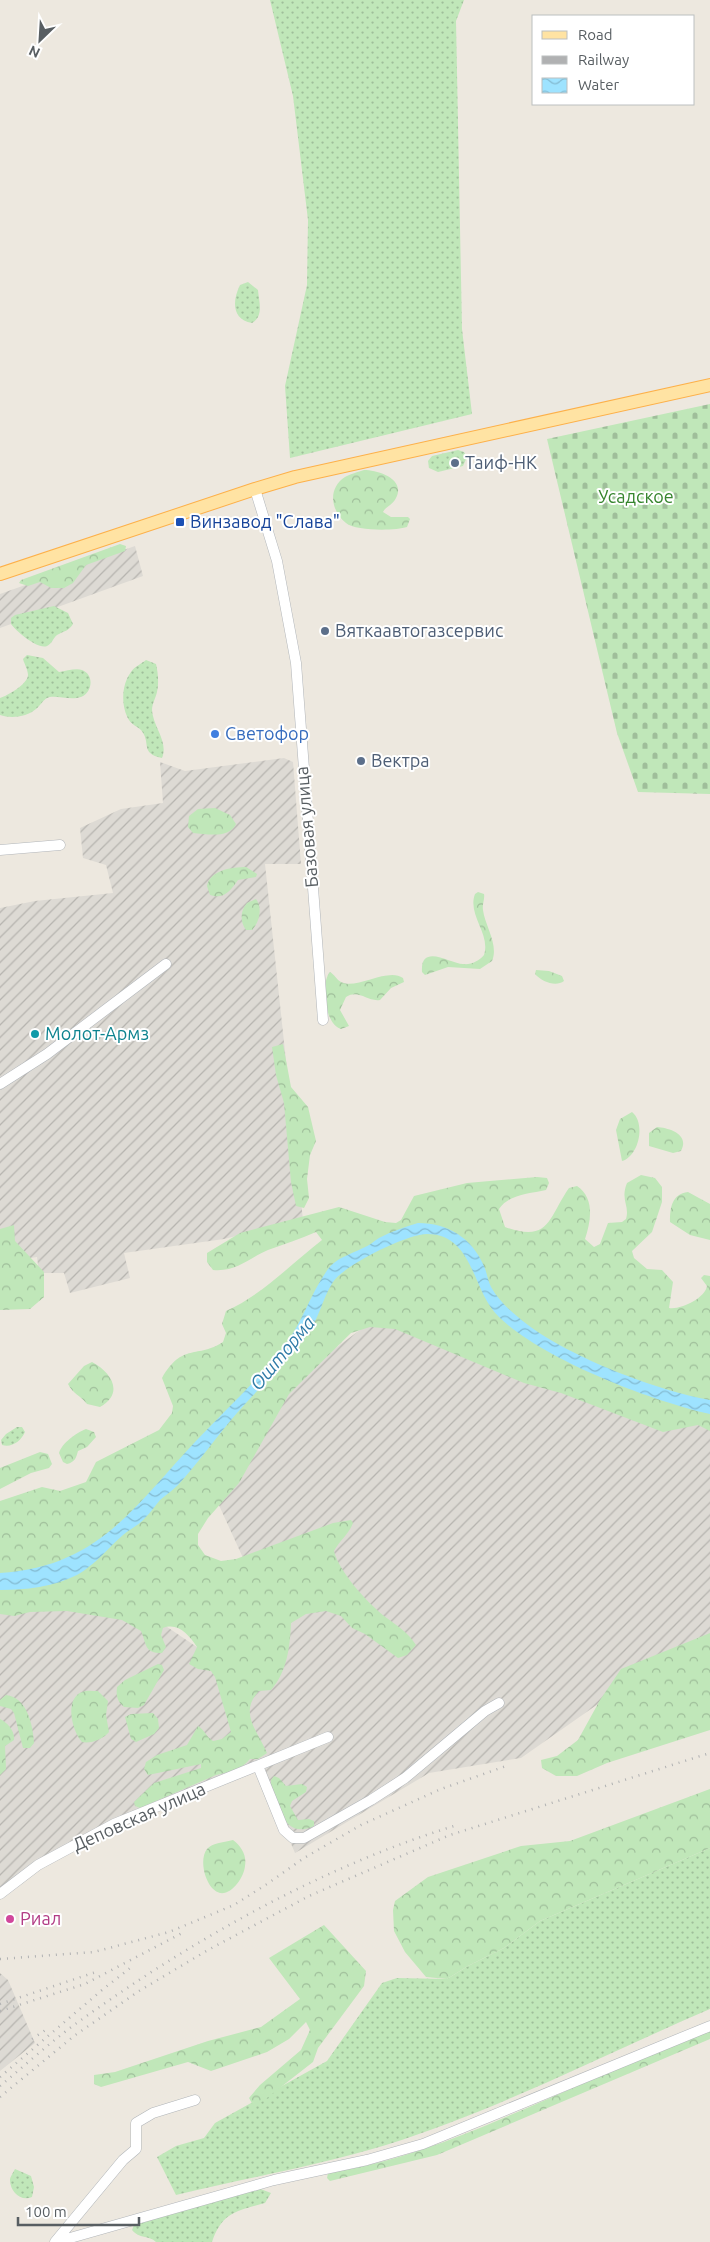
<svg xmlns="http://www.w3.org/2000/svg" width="710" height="2242" viewBox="0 0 710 2242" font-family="Ubuntu,sans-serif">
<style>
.industrial{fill:url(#industrial-furrows)}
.grass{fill:url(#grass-dots)}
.forest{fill:url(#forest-crowns)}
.cemetery{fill:url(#cemetery-stones)}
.water{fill:url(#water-waves)}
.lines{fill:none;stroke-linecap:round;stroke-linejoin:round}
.minor-casing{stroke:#b1b5b9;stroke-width:11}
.major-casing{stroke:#fdb049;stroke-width:14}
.minor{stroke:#fff;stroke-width:10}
.major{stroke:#ffe3a3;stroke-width:12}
.rail{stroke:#b0b1b2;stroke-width:2.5;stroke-dasharray:1 6;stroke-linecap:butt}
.service-dot{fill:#5c6f8a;stroke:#fff;stroke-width:2}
.transit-dot{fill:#1a4fb4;stroke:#fff;stroke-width:2}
.shop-dot{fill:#3f7fe0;stroke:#fff;stroke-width:2}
.culture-dot{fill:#0f9aa8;stroke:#fff;stroke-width:2}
.hotel-dot{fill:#d1479c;stroke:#fff;stroke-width:2}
.labels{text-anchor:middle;stroke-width:4;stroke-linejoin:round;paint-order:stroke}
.service-label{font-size:18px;fill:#4e5e75;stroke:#fff;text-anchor:start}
.park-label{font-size:18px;fill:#36852e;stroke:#fff}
.transit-label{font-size:18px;fill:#164399;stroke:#fff;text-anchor:start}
.shop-label{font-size:18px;fill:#366cbe;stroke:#fff;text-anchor:start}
.street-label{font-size:18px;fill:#585e62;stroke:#fff}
.culture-label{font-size:18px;fill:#0d838f;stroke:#fff;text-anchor:start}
.hotel-label{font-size:18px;fill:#b23c85;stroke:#fff;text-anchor:start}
.water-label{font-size:19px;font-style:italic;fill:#2f7ba7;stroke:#fff}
</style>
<defs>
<pattern id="industrial-furrows" width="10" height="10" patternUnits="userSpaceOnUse" patternTransform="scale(1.25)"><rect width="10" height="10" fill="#dddad4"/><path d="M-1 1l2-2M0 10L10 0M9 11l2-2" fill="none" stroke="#b6b4af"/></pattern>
<pattern id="grass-dots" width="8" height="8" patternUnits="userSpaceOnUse" patternTransform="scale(1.25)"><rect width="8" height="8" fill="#c0e7b9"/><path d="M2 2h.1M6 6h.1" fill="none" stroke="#9fbe9a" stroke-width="1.8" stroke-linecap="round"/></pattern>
<pattern id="forest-crowns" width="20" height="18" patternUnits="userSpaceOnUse" patternTransform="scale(1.25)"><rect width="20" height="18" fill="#c0e7b9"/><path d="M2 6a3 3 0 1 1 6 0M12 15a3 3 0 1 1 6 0" fill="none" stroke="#9fbe9a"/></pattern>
<pattern id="cemetery-stones" width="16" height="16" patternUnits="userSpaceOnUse" patternTransform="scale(1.25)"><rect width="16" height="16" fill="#c0e7b9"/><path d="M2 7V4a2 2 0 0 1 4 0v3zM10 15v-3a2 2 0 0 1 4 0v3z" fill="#9fbe9a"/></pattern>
<pattern id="water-waves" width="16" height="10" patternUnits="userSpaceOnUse" patternTransform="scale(1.25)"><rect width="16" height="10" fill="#9ee3ff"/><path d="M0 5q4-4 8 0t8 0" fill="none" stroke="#84bbd2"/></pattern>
</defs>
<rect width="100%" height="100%" fill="#ede8df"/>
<path class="industrial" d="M135,546L143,576L0,628V594Z
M284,758L293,762L301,864H265L303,1220L224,1239L124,1253L130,1278L70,1293L64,1273H39L37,1257L0,1263V908L35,901L113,893L106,865L83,858L80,828L121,809L163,803L160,762L185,771Z
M372,1321L710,1426V1639L648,1669L521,1758L429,1773L295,1853L258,1766L114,1824L0,1894V1596L136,1606L225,1666L263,1602L218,1503L283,1387Z
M0,1973L8,1980L35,2043L0,2071Z"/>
<path class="grass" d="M270,0H464L456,21L462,329L472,414L290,458L285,386L307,285L308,220L293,96Z
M248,282L258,290C259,302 264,316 252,323C232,320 232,301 240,285Z
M458,450L464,452L467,457L463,466L438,472L429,468L428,461L432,456Z
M54,606L68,613L73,624C69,631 64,631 57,635C53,638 52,644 47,646C38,650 16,631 11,624V618L15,615Z
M27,655L43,658L59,672C66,671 76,668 82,670C95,675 92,693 81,697C70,701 54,694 47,698C43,700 40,706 36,709C27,717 11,719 0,715V698C7,696 28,684 28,675C28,670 24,663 23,659Z
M146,660L156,664C158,672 159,684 157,692C155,701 150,706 153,716C156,730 168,743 162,758C139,753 152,743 141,730C137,726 132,725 129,720C121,707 121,685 131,672C134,667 141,664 146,660Z
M17,1427H22L25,1432C21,1441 12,1448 2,1445L1,1440L6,1434Z
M710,1848V2009C603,2055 498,2110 386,2145C317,2166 246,2178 176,2195L157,2157L176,2146L204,2138L215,2123L327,2061L382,1983L397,1978L447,1979L468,1966L504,1948L540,1921Z
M15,2169L31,2176L34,2187L32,2197C21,2202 10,2192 10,2180C10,2177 13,2173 15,2169Z
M258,2188L271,2193L265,2203C237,2211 222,2212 212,2242H156C149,2235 139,2239 132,2230L134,2225Z"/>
<path class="forest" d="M364,470C378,470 406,479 396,498C393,505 386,506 383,512L391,517H408L410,519L407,527C395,531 355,531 346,523C330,510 328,488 345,477C350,474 358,472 364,470Z
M120,544L126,546L125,551L86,565L73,583L64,588H51L40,582L28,586L19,583L21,580Z
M215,808L230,815L236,824C229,839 207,834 193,833L188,827L189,816L198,809Z
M246,867L257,874L256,877L238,880C231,890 224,900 210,895L207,886C210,870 232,867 246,867Z
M478,892L484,894C485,899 482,904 483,910C485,926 499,945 492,961L480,969L448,967L425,975L422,972C420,942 451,964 463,964C471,965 479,961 484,955C491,934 467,915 475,894Z
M256,899C263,908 259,923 252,930H246C240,922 240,911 247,903Z
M536,970L549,971L562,976L564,981C556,987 542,982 535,974Z
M330,972C334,974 337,980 341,982C356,990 388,967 403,978L404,982L391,988L380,1000C367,1002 359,989 346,997L340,1010L349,1026L341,1029C325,1025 320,983 330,972Z
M283,1044L291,1087L308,1107L316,1141L310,1155L307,1179L309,1198L304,1208L296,1206L291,1182L284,1103L276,1075L272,1047Z
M632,1112C646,1123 639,1156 622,1161L616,1130L620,1119Z
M657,1127C669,1128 690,1134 681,1151L673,1153L649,1146V1133Z
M641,1175L655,1178L662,1187V1202L652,1232L632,1251L634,1258L647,1269L662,1270L673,1282L669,1308C681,1310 705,1298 707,1286L701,1278L704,1275L710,1276V1431L698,1425L663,1432L561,1393L524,1383L395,1329L370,1327L351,1333L289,1394L239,1483L208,1518L198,1534V1545L205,1555L221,1561L236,1559L333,1523L351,1520L353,1523C349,1534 340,1540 334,1551C339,1572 367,1602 384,1616C396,1625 408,1632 416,1645L407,1655L398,1658L365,1634L352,1628L341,1616L326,1611L306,1614L291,1623C290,1647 287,1672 271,1690L259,1691C238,1713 258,1731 267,1753L258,1759H250C241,1770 229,1772 216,1775L140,1808L135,1806L134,1802L154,1783L201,1768V1764L148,1775L144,1769L146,1762L157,1755L187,1745L198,1726C205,1730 206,1737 213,1741L222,1739L231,1732L215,1677L211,1671L198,1669L189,1664L197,1647C189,1635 178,1622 163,1628L161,1635L166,1647L162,1653C144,1653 147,1645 141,1631L122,1620L67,1611L30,1612L14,1616L0,1614V1501L42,1487L60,1491L86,1482L96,1462L159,1430L172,1413L173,1406L162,1378C183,1342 197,1359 223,1342L226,1333L222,1324L226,1311C262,1295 291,1264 322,1240L316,1232C300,1239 284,1244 268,1250C247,1259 237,1272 213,1270L207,1262V1253L240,1233L339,1207L385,1222L396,1223L401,1220L414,1196L467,1183L537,1177L547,1178L549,1183L546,1190C529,1194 509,1194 499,1209L505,1227C550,1243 548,1218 569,1188L577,1186C595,1198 591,1221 585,1239L594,1247L600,1244L608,1223L622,1222L626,1219C630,1205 620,1200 627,1183Z
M688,1192L710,1204V1240L690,1235L670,1222C670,1207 672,1194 688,1192Z
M14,1225L15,1241L44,1272V1297L30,1309L0,1310V1229Z
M92,1362C111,1372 125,1393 100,1407L87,1404C81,1396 72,1393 68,1384L84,1366Z
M86,1429L94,1432L96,1437L87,1447L78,1451C76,1458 75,1462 67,1464L63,1462L59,1453C62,1443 76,1433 86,1429Z
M40,1452L48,1454L52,1464L49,1468L31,1473L0,1489V1468Z
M710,1633V1730L607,1763L577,1776H556L542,1768L541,1760L557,1756L578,1740L600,1700L621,1669Z
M158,1664L162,1665L164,1670L144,1705L138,1708L124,1707C117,1701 116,1696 117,1687L125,1680Z
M98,1691L108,1701L106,1715L109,1732C103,1739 91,1744 82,1742C72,1731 64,1699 82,1692C86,1690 93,1691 98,1691Z
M6,1695C27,1697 33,1725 34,1743L30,1748H23L14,1713L11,1709L0,1706V1700Z
M153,1713L158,1719L159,1728L154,1734L136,1742L131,1739L125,1717L131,1714Z
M0,1719C8,1723 15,1731 14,1740L5,1746L6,1769L0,1775Z
M274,1776L279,1778L286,1786L302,1784L307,1787L306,1792L292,1801L290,1806L298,1820L309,1819L314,1821V1826C284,1840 279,1807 271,1785V1780Z
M710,1789V1848L540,1921L504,1948L468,1966L447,1979L426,1977L405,1952L394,1931L393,1910L395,1901L428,1877L521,1846L570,1841Z
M233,1840C241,1846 247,1855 245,1866C244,1877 232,1895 220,1893C206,1890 198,1860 207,1849C212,1843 225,1842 233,1840Z
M324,1925L366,1971L364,1986L318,2048L313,2062L263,2101L253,2105L249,2098L260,2085L301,2050L310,2030L306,2022L289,2039L267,2052L211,2071L188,2062L101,2087L94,2084V2075L115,2072L208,2041L261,2027L300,1999L269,1958Z
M710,2029V2039L437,2155L330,2181L327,2178L328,2173C408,2160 469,2133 543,2101C598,2077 654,2052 710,2029Z"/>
<path class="cemetery" d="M710,404V794L638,792L617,733L547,439Z"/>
<path class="water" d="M418,1223C448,1223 472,1238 484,1266C487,1273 488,1281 491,1287C500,1303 515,1315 528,1325C570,1357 658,1391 710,1400V1414C651,1401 542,1359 499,1317C472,1292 474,1234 427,1234C407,1234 344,1265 333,1282C322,1299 319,1320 306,1336C285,1363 260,1387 237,1413C217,1436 199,1462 178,1485C173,1490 166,1495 160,1500C155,1506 151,1512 145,1518C139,1525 130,1529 123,1535C108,1548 95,1565 77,1575C53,1587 26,1590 0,1590V1573C98,1567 134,1507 195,1442C224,1411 256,1382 283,1348C302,1324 310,1294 328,1269C336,1258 351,1254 363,1248C369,1246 374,1241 379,1238C392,1231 405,1227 418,1223Z"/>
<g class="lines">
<g class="minor-casing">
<path id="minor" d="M255,489L277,561L296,663L323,1020
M0,850L60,845
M0,1084L47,1054L166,964
M258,1766L284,1830L293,1838H304L371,1800L405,1778L485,1711L499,1703
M0,1894L38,1865L114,1824L328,1737
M55,2242L123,2160L136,2149V2123L153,2113L195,2100
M56,2242L274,2180L367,2160L423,2144L710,2026"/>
</g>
<g class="major-casing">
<path id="major" d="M0,574L255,489L295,477L710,385"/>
</g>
<use href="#minor" class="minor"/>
<use href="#major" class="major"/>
<path class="rail" d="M0,1959L94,1952L169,1932L234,1905L267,1884L304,1858L361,1825L441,1789L509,1765
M0,2004L96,1972
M0,2011L85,1984L184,1932
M32,2039L47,2029
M0,2077L102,1990L134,1965
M0,2086C23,2067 46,2046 70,2028C185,1944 318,1868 454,1826
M0,2097L74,2036L139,1991L208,1950L309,1896L450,1835L710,1753"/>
</g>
<g class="service-dot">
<circle cx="455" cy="463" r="5"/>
<circle cx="325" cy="631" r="5"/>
<circle cx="361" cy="761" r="5"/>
</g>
<rect class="transit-dot" x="175" y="517" width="10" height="10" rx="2.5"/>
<circle class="shop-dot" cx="215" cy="734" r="5"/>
<circle class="culture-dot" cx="35" cy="1034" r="5"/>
<circle class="hotel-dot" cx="10" cy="1919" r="5"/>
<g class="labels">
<g class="service-label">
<text x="465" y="469">Таиф-НК</text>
<text x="335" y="637">Вяткаавтогазсервис</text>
<text x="371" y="767">Вектра</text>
</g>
<g class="park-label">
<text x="636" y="503">Усадское</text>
</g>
<g class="transit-label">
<text x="190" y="528">Винзавод "Слава"</text>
</g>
<g class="shop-label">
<text x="225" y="740">Светофор</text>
</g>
<g class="street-label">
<text transform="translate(307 827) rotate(-95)" y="6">Базовая улица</text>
<text transform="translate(139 1817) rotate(-24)" y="6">Деповская улица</text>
</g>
<g class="culture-label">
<text x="45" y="1040">Молот-Армз</text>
</g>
<g class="hotel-label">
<text x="20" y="1925">Риал</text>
</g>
<g class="water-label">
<text transform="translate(282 1353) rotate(-50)" y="7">Ошторма</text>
</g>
</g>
<rect x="532" y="15" width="162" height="90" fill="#ffffff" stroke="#bcbfc0"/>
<rect x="542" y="31" width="25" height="8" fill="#ffe3a3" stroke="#bcbfc0"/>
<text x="578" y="40" font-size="15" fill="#585e62">Road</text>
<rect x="542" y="56" width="25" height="8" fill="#b0b1b2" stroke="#bcbfc0"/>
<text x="578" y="65" font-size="15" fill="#585e62">Railway</text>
<rect x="542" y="78" width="25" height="15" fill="url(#water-waves)" stroke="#bcbfc0"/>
<text x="578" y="90" font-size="15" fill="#585e62">Water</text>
<g transform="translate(40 40) rotate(205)" stroke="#ffffff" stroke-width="4" paint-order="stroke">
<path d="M0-4L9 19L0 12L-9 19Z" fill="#585e62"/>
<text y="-8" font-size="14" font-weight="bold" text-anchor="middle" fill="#585e62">N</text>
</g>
<path d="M18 2217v8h121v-8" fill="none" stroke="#585e62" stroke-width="2.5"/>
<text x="25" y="2217" font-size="15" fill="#585e62" stroke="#ffffff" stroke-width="4" paint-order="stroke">100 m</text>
</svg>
